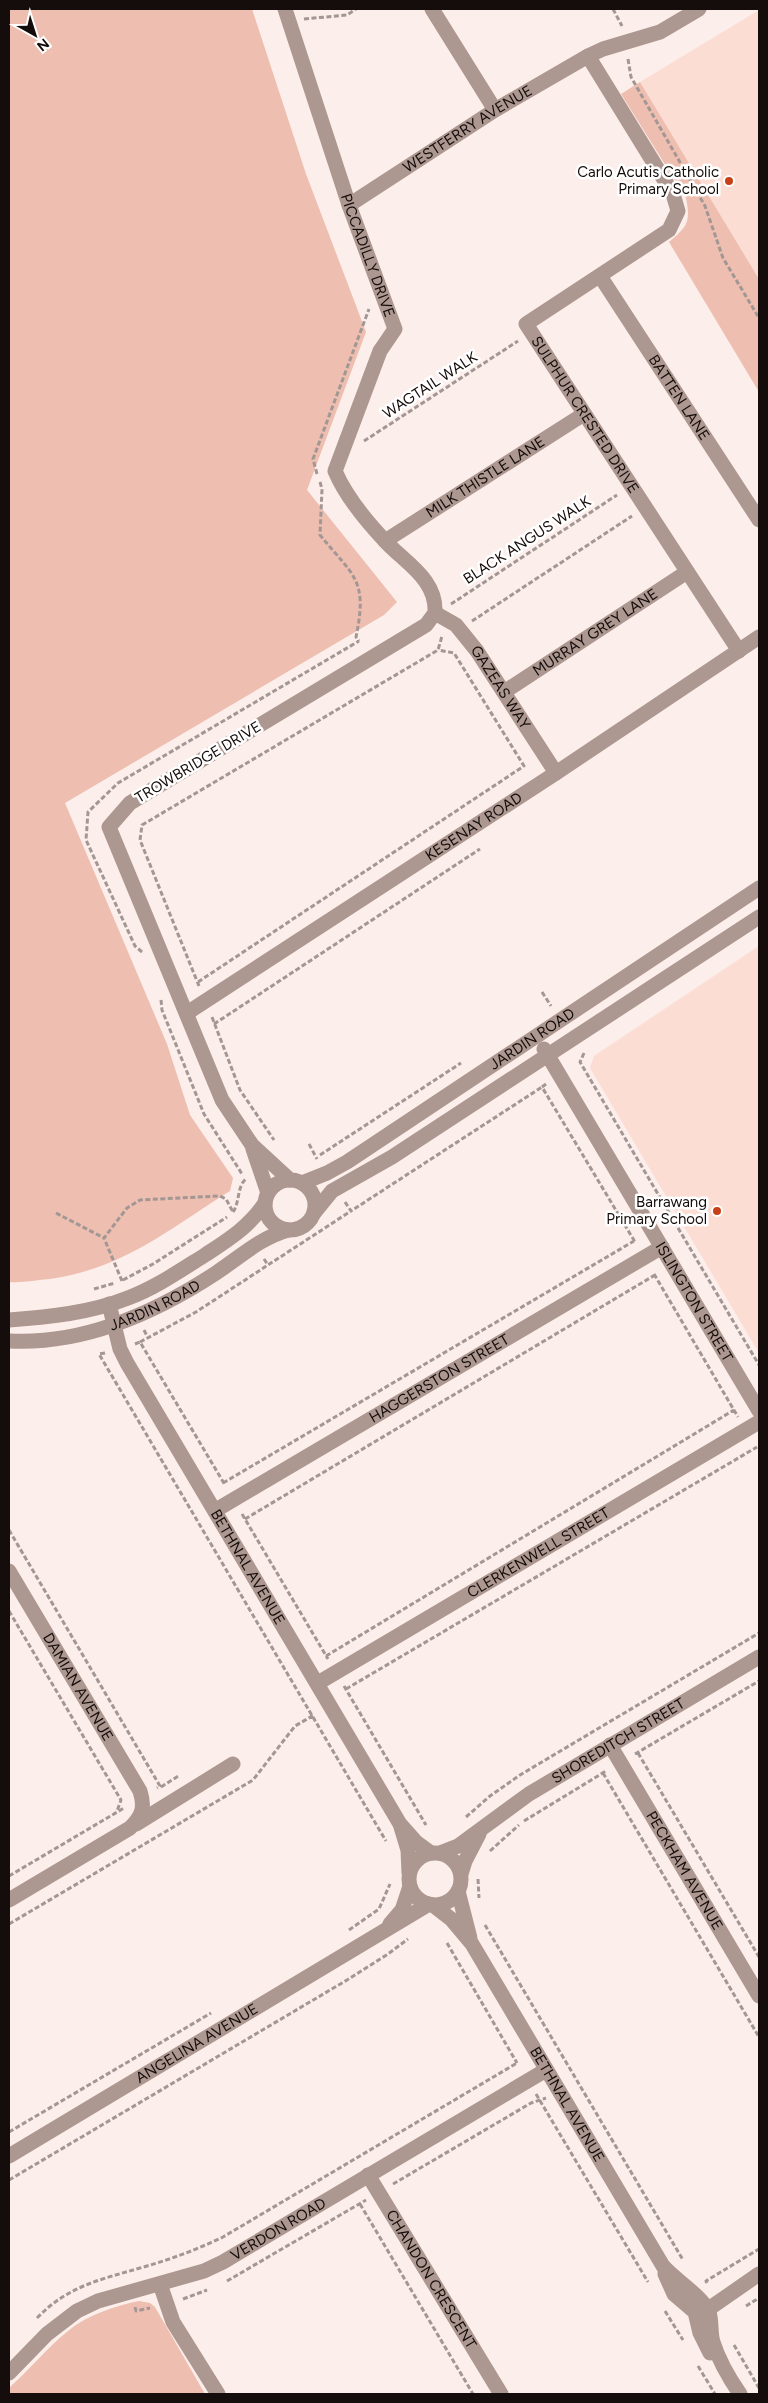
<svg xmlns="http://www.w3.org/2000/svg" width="768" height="2403" viewBox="0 0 768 2403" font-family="Figtree,sans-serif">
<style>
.built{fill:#fcddd4}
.green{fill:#eebeb0}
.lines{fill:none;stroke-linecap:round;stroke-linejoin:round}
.path{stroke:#a29794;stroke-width:3;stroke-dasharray:5 2.5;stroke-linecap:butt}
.minor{stroke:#ad9791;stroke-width:15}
.poi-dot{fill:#c84017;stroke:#fff;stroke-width:2}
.labels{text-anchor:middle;stroke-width:5;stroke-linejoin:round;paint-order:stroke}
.street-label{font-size:15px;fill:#150d0b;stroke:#fff}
.poi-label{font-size:15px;fill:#150d0b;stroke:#fff;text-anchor:end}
</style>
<rect width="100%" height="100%" fill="#fceeea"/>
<path class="built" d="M759,10V279L640,82Z
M759,946V1353L590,1068L594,1056Z"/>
<path class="green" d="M9,9H252L306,174L366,332L307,490L397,602L384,615L65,803L167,1044L190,1115L233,1178L230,1191C169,1229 125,1268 50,1279C36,1280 23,1283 9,1282Z
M640,82L759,279V392L669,242C687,227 691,222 686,198L621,94Z
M139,2301L150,2303L155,2307L205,2394H9V2388C29,2370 47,2348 68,2331C87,2315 115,2306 139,2301Z"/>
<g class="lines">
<path class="path" d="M613,9L622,26
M304,19L347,15L356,9
M628,59L631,77L705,206L723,258L759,318
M364,441L518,341
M317,474L313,459L369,309
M320,482L322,489L320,535C354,577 368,579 356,637L359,641
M451,604L617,495
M472,621L632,516
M142,952L135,946L86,840L88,812L118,783L359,641
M198,982L524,766L454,653L438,650
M199,986L140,840L142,825L438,650L442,636
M542,992L551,1006
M161,1000L162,1010L204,1114L242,1174
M212,1017L240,1090L274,1140
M214,1024L480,849
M584,1053L580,1062L759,1365
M546,1084L542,1087L635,1242
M309,1144L317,1159
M320,1155L461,1063
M345,1202L351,1211L542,1087
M233,1212C240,1202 237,1186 246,1179
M56,1213L104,1238
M264,1259L268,1265L351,1211
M654,1274L738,1417
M123,1280L153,1264L227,1217
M122,1281L104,1238L127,1208L140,1200L220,1196L226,1199L233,1212
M94,1289L115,1283
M144,1330L148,1338
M140,1342L196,1312L268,1265
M135,1344L140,1342L225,1485
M105,1353L99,1354L386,1841
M223,1483L634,1241
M242,1514L328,1659
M245,1519L655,1275
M9,1530L160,1786L157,1788
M9,1611L121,1800L117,1811
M326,1656L734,1410
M344,1686L426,1825
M346,1689L757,1447
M638,1753L759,1957
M635,1754L759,1681
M603,1773L759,2037
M161,1787L180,1775
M466,1817L490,1796L520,1775L759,1633
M524,1821L606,1771
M490,1851L519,1825
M9,1876L124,1808
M478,1879L479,1898
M9,1924L253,1780L295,1726L314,1715
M485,1925L683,2260
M349,1930L379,1909L390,1884
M447,1943L517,2063
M536,2094L648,2282
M9,2132L211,2013
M9,2180L347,1980L388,1954L408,1939
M393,2184L531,2103L546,2098
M360,2204L473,2394
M227,2281L366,2200
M707,2283L706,2281L759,2249
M183,2299L207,2290
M746,2306L759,2298
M135,2307L136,2311L150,2308
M665,2311L683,2340
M37,2318C68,2286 99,2280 140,2268C169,2260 196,2250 223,2237L517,2063
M734,2345L759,2388
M698,2366L715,2394"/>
<g class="minor">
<path id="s1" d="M285,9L349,205L395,329L380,351L335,471C346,497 367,522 387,543C407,564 437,580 435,613L426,625L130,803L109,827L222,1100L252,1145L290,1180"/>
<path d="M432,9L495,110"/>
<path d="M588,56L603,49L660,32L699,9"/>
<path id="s2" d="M349,205L495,110L588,56L673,194L678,211L669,230L526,324L739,651"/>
<path id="s3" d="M600,276L759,520"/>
<path id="s4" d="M385,541L584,414"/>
<path id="s5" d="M435,613L456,625L477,651L556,773"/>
<path id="s6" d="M504,692L687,572"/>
<path id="s7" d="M187,1013L556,773L759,637"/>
<path id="s8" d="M544,1049L759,1411"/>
<path d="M253,1149L268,1193"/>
<circle cx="290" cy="1205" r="25"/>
<path id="s9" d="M302,1183L327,1173L347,1162L759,888"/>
<path d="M314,1213L332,1191L392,1157L759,917"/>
<path id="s10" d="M109,1304L120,1349L127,1363L400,1824L416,1842L431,1853"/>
<path d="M9,1320C49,1317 90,1313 128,1298C155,1288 181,1270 205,1255C228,1240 249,1227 265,1203"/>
<path id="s11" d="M9,1341C83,1345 155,1313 216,1273C240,1257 260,1238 288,1230"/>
<path id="s12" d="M216,1510L662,1247"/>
<path id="s13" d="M9,1571L140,1791C145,1807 143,1815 130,1828L9,1900"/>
<path id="s14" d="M318,1683L759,1422"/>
<path id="s15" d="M610,1745L759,1996"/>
<path d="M136,1824L233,1764"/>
<path d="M401,1827L408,1850L409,1873"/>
<path id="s16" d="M440,1853L458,1846L529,1794L759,1657"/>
<circle cx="435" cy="1879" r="26"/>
<path d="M461,1874L465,1861L479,1834"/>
<path d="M458,1891L470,1938"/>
<path id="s17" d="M433,1905L451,1919L472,1944L663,2266C675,2280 702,2296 709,2312C712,2321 710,2333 713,2342C719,2361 729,2378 740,2394"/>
<path d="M390,1924L402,1910L410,1886"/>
<path id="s18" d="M9,2156L429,1904"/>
<path id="s19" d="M368,2175L501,2394"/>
<path d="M665,2274L674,2294L695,2312L700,2333L710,2353"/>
<path d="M160,2284L173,2322L218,2394"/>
<path d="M698,2312L707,2310L759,2274"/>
<path id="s20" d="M9,2373L47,2334L77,2311L98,2301L204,2271L223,2262L546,2070"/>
</g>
</g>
<g class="poi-dot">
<circle cx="729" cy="181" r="5"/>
<circle cx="717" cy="1211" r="5"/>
</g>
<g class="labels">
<g class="street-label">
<text dy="5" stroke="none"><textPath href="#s2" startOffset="141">WESTFERRY AVENUE</textPath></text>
<text dy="5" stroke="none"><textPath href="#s1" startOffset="260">PICCADILLY DRIVE</textPath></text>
<text transform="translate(430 385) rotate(-33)" y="5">WAGTAIL WALK</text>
<text dy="5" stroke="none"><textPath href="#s3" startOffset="145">BATTEN LANE</textPath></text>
<text dy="5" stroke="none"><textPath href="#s2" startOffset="762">SULPHUR CRESTED DRIVE</textPath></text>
<text dy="5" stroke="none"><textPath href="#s4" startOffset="119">MILK THISTLE LANE</textPath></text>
<text transform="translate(527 540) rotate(-33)" y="5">BLACK ANGUS WALK</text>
<text dy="5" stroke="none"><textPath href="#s6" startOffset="109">MURRAY GREY LANE</textPath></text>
<text dy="5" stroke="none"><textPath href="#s5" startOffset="101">GAZEAS WAY</textPath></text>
<text transform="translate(198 762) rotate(-31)" y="5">TROWBRIDGE DRIVE</text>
<text dy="5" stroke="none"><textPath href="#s7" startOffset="342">KESENAY ROAD</textPath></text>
<text dy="5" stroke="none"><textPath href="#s9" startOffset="272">JARDIN ROAD</textPath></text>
<text dy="5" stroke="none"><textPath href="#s8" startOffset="294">ISLINGTON STREET</textPath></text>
<text dy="5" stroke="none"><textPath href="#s11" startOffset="152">JARDIN ROAD</textPath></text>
<text dy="5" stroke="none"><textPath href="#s12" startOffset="259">HAGGERSTON STREET</textPath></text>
<text dy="5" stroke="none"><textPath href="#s14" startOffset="256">CLERKENWELL STREET</textPath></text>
<text dy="5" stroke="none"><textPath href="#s10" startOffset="299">BETHNAL AVENUE</textPath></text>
<text dy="5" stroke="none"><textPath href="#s13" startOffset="135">DAMIAN AVENUE</textPath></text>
<text dy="5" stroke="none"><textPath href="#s16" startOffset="211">SHOREDITCH STREET</textPath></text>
<text dy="5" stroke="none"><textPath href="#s15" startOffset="146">PECKHAM AVENUE</textPath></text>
<text dy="5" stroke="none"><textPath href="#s18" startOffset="219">ANGELINA AVENUE</textPath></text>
<text dy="5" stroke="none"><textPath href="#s17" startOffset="242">BETHNAL AVENUE</textPath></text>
<text dy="5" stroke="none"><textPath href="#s20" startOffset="311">VERDON ROAD</textPath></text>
<text dy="5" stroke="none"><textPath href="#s19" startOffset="122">CHANDON CRESCENT</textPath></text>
</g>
<g class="poi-label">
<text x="719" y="177">Carlo Acutis Catholic<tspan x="719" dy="17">Primary School</tspan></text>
<text x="707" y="1207">Barrawang<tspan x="707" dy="17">Primary School</tspan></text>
</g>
</g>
<rect width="768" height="2403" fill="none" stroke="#150d0b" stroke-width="20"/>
<g transform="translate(35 35) rotate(141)" stroke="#ffffff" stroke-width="4" paint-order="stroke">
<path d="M0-4L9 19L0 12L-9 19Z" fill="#150d0b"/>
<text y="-8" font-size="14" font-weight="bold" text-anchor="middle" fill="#150d0b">N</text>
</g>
</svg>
